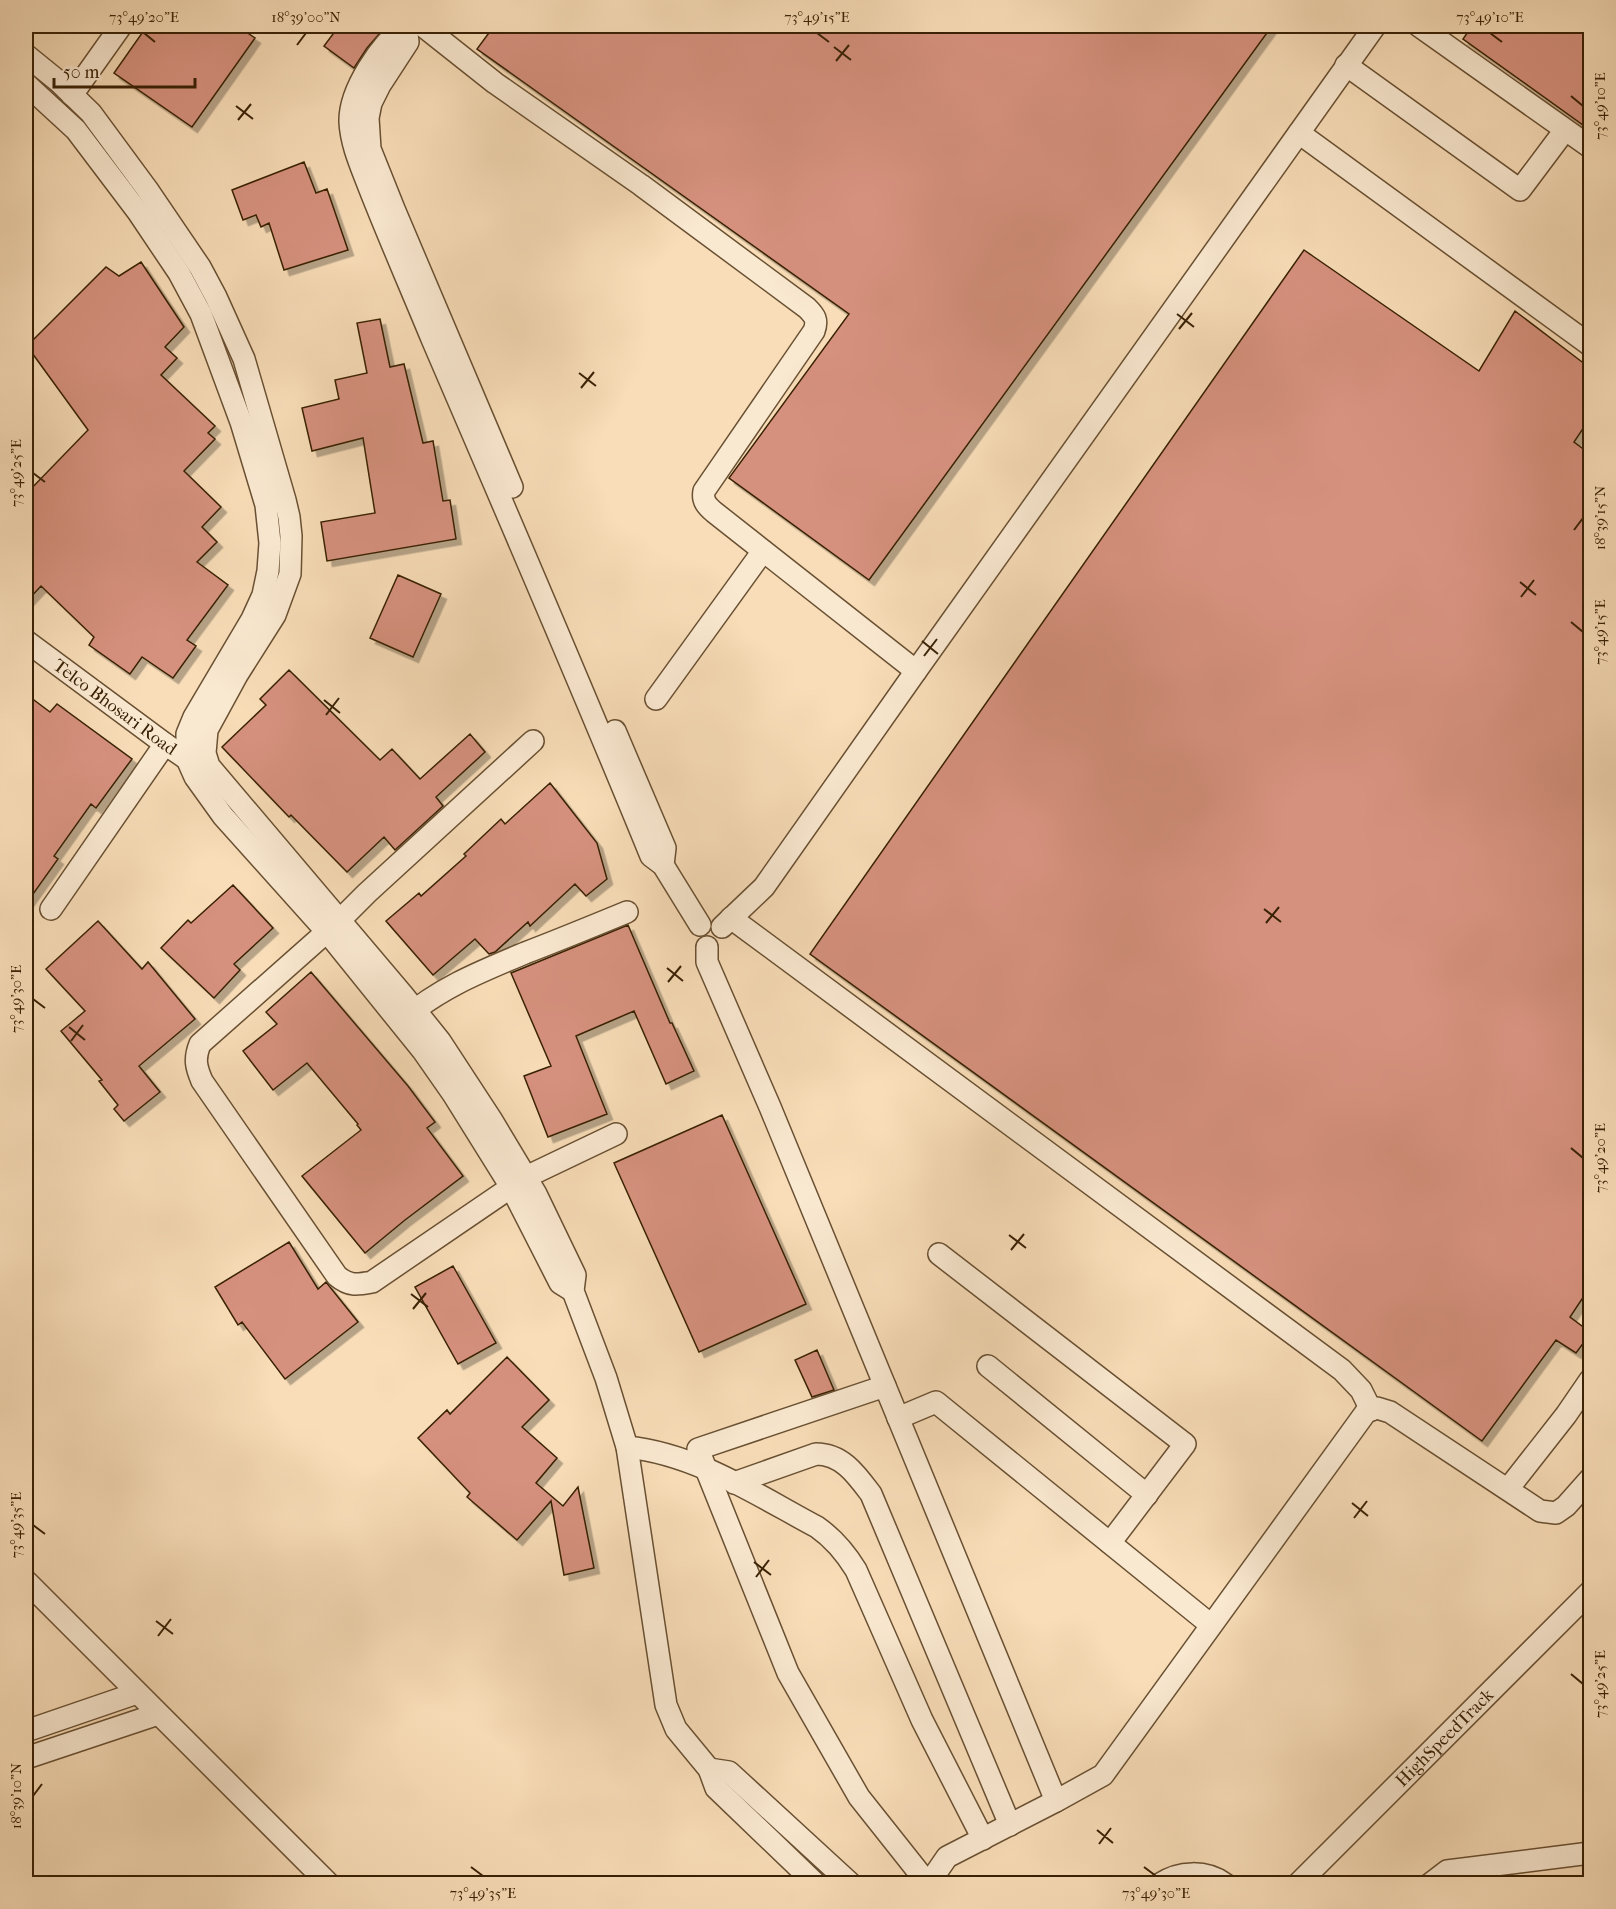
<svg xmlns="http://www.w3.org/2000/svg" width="1616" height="1909" viewBox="0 0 1616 1909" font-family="'IM FELL French Canon',serif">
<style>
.building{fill:#d6917e;stroke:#392105;stroke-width:1.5;filter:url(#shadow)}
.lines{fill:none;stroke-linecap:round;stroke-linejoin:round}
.minor-casing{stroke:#695032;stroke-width:24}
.minor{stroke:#fae9d1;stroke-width:21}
.ticks{fill:none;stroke:#392105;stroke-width:2}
.labels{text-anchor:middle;stroke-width:4.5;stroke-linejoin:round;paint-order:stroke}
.street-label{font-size:18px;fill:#392105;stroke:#fae9d1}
.neatline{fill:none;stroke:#392105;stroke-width:2}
.ticks-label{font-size:15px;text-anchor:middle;fill:#392105}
</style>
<defs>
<filter id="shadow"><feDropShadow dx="5.5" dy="5.5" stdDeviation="0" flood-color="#0004"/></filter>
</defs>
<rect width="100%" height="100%" fill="#f8ddb8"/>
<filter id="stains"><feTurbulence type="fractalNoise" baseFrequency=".00333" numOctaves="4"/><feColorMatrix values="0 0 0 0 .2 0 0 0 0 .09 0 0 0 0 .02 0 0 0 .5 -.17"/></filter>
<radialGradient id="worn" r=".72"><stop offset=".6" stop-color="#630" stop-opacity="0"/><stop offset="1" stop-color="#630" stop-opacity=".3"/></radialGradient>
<path class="building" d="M147,26H237L255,38L192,127L114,73Z
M339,26H386L367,48L354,68L324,46Z
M494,26H1272L869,580L729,478L849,314L477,49Z
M1472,26H1590V130L1463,39Z
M304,162L316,193L327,189L348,250L284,270L269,223L261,227L256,215L243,220L232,190Z
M1304,250L1479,371L1515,311L1590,368V418L1574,442L1590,454V1287L1570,1317L1590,1332V1334L1576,1353L1556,1340L1482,1441L810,954Z
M141,262L184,327L165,347L177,358L161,375L215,426L208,433L215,439L184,471L221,507L202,527L217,542L197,562L228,585L187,640L196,646L173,678L142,657L130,674L89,645L94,637L41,586L26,602V494L88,430L27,346L106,267L119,276Z
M380,319L390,367L404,364L423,443L433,441L443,501L450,500L456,539L327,561L321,522L375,513L363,438L312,451L302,408L339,399L335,380L367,373L357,323Z
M398,575L441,594L413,657L370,638Z
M289,670L380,760L392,749L420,779L470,734L485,752L436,797L443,806L395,850L384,837L347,872L291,815L289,817L222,747L266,705L260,699Z
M26,694L50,712L57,704L132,759L96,808L91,804L54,856L58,859L26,904Z
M550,783L597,843L607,879L586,896L575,884L530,926L528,922L495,952L489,954L475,939L433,975L386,921L419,893L421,896L466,856L464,854L501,819L505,824Z
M233,885L273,928L234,964L240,970L214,998L161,948L188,920L191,923Z
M98,921L142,969L148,962L195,1019L139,1066L160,1092L124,1121L114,1109L118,1105L99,1081L102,1080L61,1031L85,1011L46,969Z
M628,925L670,1023H672L694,1071L666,1084L634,1011L576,1036L607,1114L548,1137L524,1076L551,1066L511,973Z
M311,972L408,1086L435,1122L427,1128L463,1176L405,1220L365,1253L302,1176L361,1130L357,1125L358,1124L307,1063L273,1090L243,1051L277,1024L266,1012Z
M722,1115L806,1304L699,1352L614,1163Z
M289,1242L318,1289L326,1282L358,1322L285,1379L242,1322L238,1325L215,1287Z
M453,1266L496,1343L458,1364L415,1287Z
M817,1350L834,1390L812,1397L795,1360Z
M507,1357L549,1400L522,1427L557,1458L536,1483L563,1506L578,1487L594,1568L564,1575L551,1501L517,1540L467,1497L470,1493L418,1438L447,1410L450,1414Z"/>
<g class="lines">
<g class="minor-casing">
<g id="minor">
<path d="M405,26C381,44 349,90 350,122C351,144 361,166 369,187C389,238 411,288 432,339C506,511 580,682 651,856L663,865L700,925"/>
<path d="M406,26L408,42L380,85L371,103L368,118L370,149L394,209L512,487"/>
<path d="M423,26L495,83L641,185L807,308C815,316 818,320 814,331L704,491C702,501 707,506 714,512L916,671"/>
<path d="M1419,26L1590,147"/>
<path d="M26,55L58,81L91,113L147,189L200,267L216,297L244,359L285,500L289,517L291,536L290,574L275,615L237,675L207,730L205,753L209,766L403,995L440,1041L491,1119L536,1194L575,1275L573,1291L606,1378L627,1447L666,1705L676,1729L709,1769L716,1788L816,1884"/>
<path d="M1346,65L1520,190L1565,130"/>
<path d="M26,84L76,130L138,212L179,273L201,314L241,422L266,505L270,543L268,571L263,595L252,619L194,717L187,734V759L195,777L223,816L327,932L423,1051L453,1094L511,1187L560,1283L573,1291"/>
<path d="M72,95L121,26"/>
<path d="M1299,133L1590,345"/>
<path id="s1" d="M26,641L165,744L187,759L196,762"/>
<path d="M656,699L763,551"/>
<path d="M615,731L665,848L663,865"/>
<path d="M533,741L367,893L340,920L200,1044C194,1059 196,1067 202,1081L337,1276C349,1286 356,1285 372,1282L526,1177L616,1134"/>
<path d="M51,909L165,744"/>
<path d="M731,918L1342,1370L1361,1390L1371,1410"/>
<path d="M722,927L764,887L916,671L1375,26"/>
<path d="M707,947V962L770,1107L1056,1801"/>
<path d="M404,1019C439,988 482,971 525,953C559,940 593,926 627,912"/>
<path d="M939,1254L1185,1444L1110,1543"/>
<path d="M988,1366L1147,1495"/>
<path d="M885,1386L698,1449L788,1673L859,1797L928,1884"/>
<path d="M898,1418L936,1402L1211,1625"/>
<path d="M627,1447C696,1454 757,1495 817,1527C834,1539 845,1552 856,1570L922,1720L983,1839"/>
<path d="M734,1483L816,1454C842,1454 856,1474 871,1494L1010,1825"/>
<path d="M1508,1489L1566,1415L1590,1380"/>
<path d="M26,1581L329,1884"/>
<path d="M26,1731L137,1693"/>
<path d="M26,1758L158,1714"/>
<path d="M709,1769L729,1772L851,1884"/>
<path d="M933,1884L936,1873L947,1857L1056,1801L1103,1775L1366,1412L1377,1408L1390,1412L1540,1511L1556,1513L1566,1506L1590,1479"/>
<path d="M1160,1884C1179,1871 1206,1870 1225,1884"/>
<path id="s2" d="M1298,1884L1590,1592"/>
<path d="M1430,1884L1447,1871L1590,1853"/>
</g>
</g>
<use href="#minor" class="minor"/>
</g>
<path class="ticks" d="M144,33L155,42M817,33L829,42M1490,33L1502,42M297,45L306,33M834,47L851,60M836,61L849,45M1571,96L1583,106M236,106L253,119M238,120L251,104M1177,314L1194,327M1179,329L1192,313M579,373L596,386M581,388L594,372M33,473L45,482M1574,530L1583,518M1520,582L1536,595M1521,597L1534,580M1571,622L1583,632M922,641L938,654M924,656L937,639M324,700L340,713M326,715L339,698M1264,909L1281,922M1266,923L1279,907M667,968L683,981M668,982L681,966M33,999L45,1008M69,1027L85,1040M71,1041L83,1025M1571,1148L1583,1158M1009,1235L1026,1248M1011,1250L1024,1234M411,1294L428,1307M413,1309L426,1293M1352,1503L1368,1516M1354,1518L1367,1501M33,1525L45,1534M754,1562L771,1575M756,1577L769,1560M156,1621L173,1634M158,1636L171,1619M1571,1674L1583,1684M33,1796L42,1784M1097,1830L1113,1843M1099,1844L1111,1828M471,1867L483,1876M1144,1867L1156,1876"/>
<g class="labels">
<g class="street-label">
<text dy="6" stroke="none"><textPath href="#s1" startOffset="111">Telco Bhosari Road</textPath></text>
<text dy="6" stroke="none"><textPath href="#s2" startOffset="207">HighSpeedTrack</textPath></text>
</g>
</g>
<rect width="1616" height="1909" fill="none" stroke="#f8ddb8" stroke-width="66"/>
<path d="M54 78v9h141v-9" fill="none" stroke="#392105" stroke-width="3"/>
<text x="63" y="78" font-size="18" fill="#392105" stroke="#fae9d1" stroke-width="4.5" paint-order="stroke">50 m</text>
<rect x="33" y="33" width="1550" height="1843" class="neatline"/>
<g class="ticks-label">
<text x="144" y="22">73°49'20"E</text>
<text x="306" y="22">18°39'00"N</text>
<text x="817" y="22">73°49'15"E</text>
<text x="1490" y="22">73°49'10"E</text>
<text transform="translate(1600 106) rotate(-90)" y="5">73°49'10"E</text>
<text transform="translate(16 473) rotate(-90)" y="5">73°49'25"E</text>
<text transform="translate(1600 518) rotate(-90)" y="5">18°39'15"N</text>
<text transform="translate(1600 632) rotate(-90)" y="5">73°49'15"E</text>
<text transform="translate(16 999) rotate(-90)" y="5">73°49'30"E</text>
<text transform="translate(1600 1158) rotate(-90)" y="5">73°49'20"E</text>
<text transform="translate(16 1525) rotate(-90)" y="5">73°49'35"E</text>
<text transform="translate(1600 1684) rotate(-90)" y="5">73°49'25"E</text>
<text transform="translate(16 1796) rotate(-90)" y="5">18°39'10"N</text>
<text x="483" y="1898">73°49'35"E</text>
<text x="1156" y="1898">73°49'30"E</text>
</g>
<rect width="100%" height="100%" filter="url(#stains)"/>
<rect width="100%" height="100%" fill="url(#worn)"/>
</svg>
